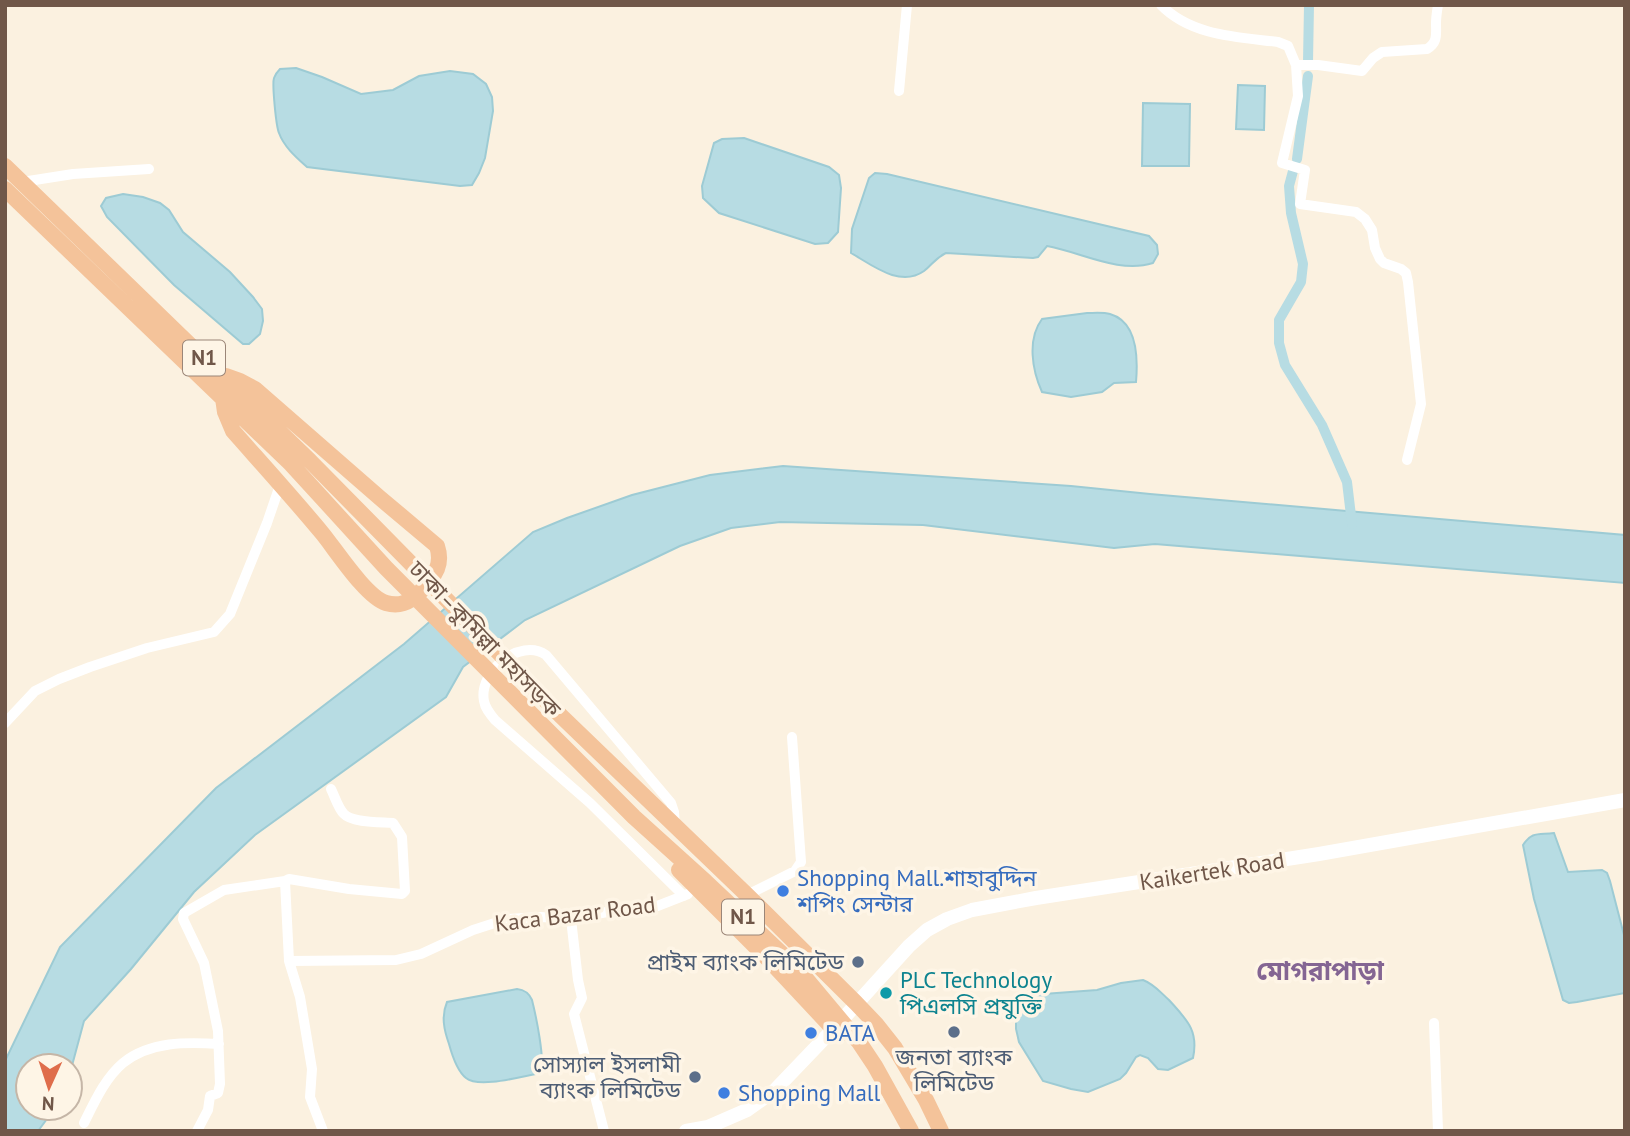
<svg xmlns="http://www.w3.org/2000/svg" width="1630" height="1136" viewBox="0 0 1630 1136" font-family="'PT Sans','Noto Sans Bengali',sans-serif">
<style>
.water{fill:#b7dce3;stroke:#9dcbd4;stroke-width:2}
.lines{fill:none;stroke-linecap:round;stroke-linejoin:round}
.canal{stroke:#b7dce3;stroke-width:10}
.minor{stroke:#fff;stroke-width:10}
.secondary{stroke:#fff;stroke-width:14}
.trunk{stroke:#f4c39a;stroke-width:16}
.shop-dot{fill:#3f7fe0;stroke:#fef5e6;stroke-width:2.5}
.service-dot{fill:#5c6f8a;stroke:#fef5e6;stroke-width:2.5}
.culture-dot{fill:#0f9aa8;stroke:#fef5e6;stroke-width:2.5}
.labels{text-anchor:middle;stroke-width:7;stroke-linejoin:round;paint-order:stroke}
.shield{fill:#fef5e6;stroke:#9b8678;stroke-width:2}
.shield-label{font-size:21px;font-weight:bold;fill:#705749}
.street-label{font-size:23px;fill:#705749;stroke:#fef5e6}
.shop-label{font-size:23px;fill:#366cbe;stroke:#fef5e6;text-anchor:start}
.service-label{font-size:23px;fill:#4e5e75;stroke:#fef5e6;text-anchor:end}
.culture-label{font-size:23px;fill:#0d838f;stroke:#fef5e6;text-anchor:start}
.quarter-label{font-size:26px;font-weight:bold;fill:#846593;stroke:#fef5e6}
</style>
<rect width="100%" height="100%" fill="#fbf1e0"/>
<path class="water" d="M296,68L322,77L361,94L393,90L419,76L450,71L473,74L486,84L492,97L493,111L485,158L479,173L472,185L460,186L307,167C297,158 284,147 279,133C276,126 272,84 274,78C276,73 277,72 280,69Z
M1238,85L1265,86L1264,130L1236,129Z
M1143,103L1190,104L1189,166H1142Z
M744,138L829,167L839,175L841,188L838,232L828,243L815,244L719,213L703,198L702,186L714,143L722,139Z
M875,173L887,174L1149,236L1157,245L1158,254L1153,263C1119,274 1081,252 1047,246L1038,257L1033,258L946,253C934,259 933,264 924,271C900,288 872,265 851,253L852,229L869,178Z
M123,194L143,197L160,203L169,210L183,232L230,272L253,297L262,309L263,321L260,334L249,344H243L174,285L107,217L101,206L106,198Z
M1087,313C1094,313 1103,312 1110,314C1138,322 1138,359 1136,382L1114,383L1102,392L1071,397L1042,392C1032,370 1027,339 1042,319Z
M783,466L1071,486L1150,494L1625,535V583L1155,544L1114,548L923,525L780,522L731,528L680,546L525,620L463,667L446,697L255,835L194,892L131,969L84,1021L70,1073V1066H28V1108H55L38,1131H5V1061L60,947L216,788L404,644L533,532L567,518L632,495L710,475Z
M1554,833L1568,872L1602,870L1607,873L1610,881L1625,939V993L1577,1002L1569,1003L1563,1000L1534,899L1523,845C1532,831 1539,835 1554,833Z
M1143,980C1154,984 1160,992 1169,1000C1186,1019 1199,1030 1193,1058L1168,1070L1158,1069L1148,1058L1140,1055L1136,1057L1126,1073L1120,1079L1088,1092L1071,1089L1043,1081L1019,1042L1016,1029V1007L1020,1000L1030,995L1097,990L1121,983Z
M517,989C525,990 529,993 532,1000C536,1016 545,1059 541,1073C523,1076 479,1089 466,1078C457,1071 452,1055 449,1044C444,1030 441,1016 447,1002Z"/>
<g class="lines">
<path class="canal" d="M1308,62L1309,5
M1297,159L1308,76
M1293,171L1289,186L1291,213L1303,264L1301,282L1279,320V343L1285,365L1322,425L1347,482L1352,524"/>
<path class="minor" d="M1161,5C1191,36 1238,37 1278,42L1288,46L1296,65L1298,96L1282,163L1305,170L1300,204L1356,212L1365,219L1372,230L1375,248L1380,259L1384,263L1401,269L1406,273L1408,282L1421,404L1407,460
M1296,65H1318L1362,71L1373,58L1382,52L1427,49C1438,42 1436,35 1436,23C1436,17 1437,11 1438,5
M899,91L907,5
M22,182L73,174L149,169
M5,723L35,691L59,679L90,667L147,648L214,632L230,614L267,523L280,485
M675,825L674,812L671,803L546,655C520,637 478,672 484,701C485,708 490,714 495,720L590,803L684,896
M747,895L795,871L801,862L792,737
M571,919L578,980L582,998L574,1014L604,1131
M289,961L396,960L421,954L473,930L507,919L541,917L571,919L607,912L655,907L688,894
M1434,1023L1438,1131
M84,1123C94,1103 105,1078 123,1063C150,1041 187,1042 219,1044
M197,1131L208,1110L210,1096L218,1093L220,1084L218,1031L204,963L183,919L184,913L224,890L285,881
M323,1131L310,1097L312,1069L300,997L289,961L285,881L289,879L349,889L402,894L405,891L402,837L393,823C382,822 352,823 344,814C338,808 335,797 331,789"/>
<path class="secondary" d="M686,1131L708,1127L747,1110L774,1091L841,1021L909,946L927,930L947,919L972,910L1036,898L1319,854L1625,800"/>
<path class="trunk" d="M5,166L310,461L560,715L747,895L856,1003L876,1024L895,1048L926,1100L941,1131
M5,189L291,464L386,568L634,817L706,882L797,968L859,1042L875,1066L911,1131
M223,398L225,412L233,431C263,465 293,498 322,533C336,550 366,597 386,603C406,609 419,595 430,580C439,570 441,558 437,546L380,498L255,389L240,381L226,376
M679,870L768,959L839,1035"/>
</g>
<g class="shop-dot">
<circle cx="783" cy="891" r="7"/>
<circle cx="811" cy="1033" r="7"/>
<circle cx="724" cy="1093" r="7"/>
</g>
<g class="service-dot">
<circle cx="858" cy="962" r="7"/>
<circle cx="954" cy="1032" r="7"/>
<circle cx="695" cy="1077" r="7"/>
</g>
<circle class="culture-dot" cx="886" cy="993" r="7"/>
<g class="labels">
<g class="shield">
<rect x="183" y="340.5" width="42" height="35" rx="5"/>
<rect x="722" y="899.5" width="42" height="35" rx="5"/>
</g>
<g class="shield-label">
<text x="204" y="365">N1</text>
<text x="743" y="924">N1</text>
</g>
<g class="street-label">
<text transform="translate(485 639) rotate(46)" y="8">ঢাকা–কুমিল্লা মহাসড়ক</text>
<text transform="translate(1212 871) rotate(-9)" y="8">Kaikertek Road</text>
<text transform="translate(575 914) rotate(-7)" y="8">Kaca Bazar Road</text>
</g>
<g class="shop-label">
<text x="797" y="886">Shopping Mall.শাহাবুদ্দিন<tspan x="797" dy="26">শপিং সেন্টার</tspan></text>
<text x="825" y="1041">BATA</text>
<text x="738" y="1101">Shopping Mall</text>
</g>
<g class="service-label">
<text x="844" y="970">প্রাইম ব্যাংক লিমিটেড</text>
<text x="954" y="1065" text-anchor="middle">জনতা ব্যাংক<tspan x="954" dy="26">লিমিটেড</tspan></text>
<text x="681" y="1072">সোস্যাল ইসলামী<tspan x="681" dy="26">ব্যাংক লিমিটেড</tspan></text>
</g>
<g class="culture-label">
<text x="900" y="988">PLC Technology<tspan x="900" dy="26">পিএলসি প্রযুক্তি</tspan></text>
</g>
<g class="quarter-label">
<text x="1320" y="980">মোগরাপাড়া</text>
</g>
</g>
<rect width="1630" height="1136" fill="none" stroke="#705749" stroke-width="14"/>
<g transform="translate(49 1087) rotate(183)"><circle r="33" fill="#fef5e6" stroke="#c5b6a7" stroke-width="2"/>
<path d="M0-5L12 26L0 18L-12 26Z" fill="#df6d4b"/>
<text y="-10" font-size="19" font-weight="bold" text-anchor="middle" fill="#705749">N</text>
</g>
</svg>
